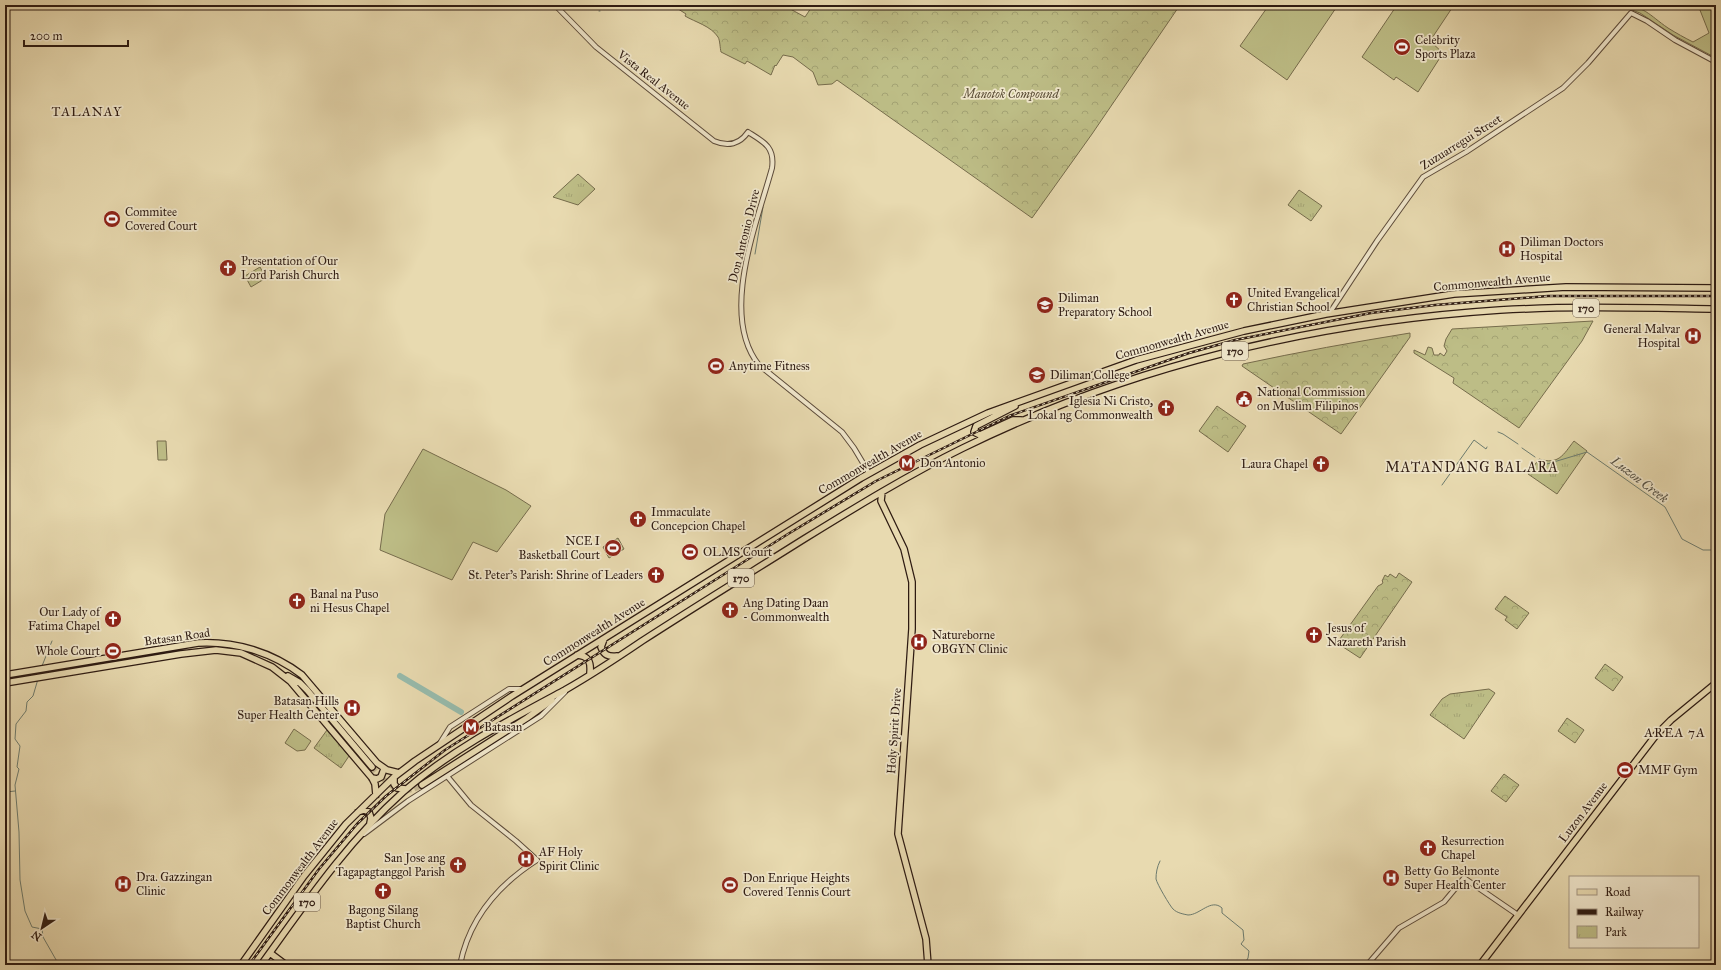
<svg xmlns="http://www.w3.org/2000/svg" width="1721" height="970" viewBox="0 0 1721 970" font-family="'IM FELL Great Primer',serif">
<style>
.green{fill:#bdbd86;stroke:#766c4c}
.forest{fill:url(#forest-crowns);stroke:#766c4c}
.park{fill:url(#park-tufts);stroke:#766c4c}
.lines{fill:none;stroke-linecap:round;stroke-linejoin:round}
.stream{stroke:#6d7b6e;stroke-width:1}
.river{stroke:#97bbac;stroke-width:6}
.major-tunnel{stroke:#c3b490;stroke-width:5.5;stroke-dasharray:5.5 3;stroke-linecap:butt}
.minor-casing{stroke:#5c4b3a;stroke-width:6}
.major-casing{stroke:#2e1b12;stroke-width:8}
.minor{stroke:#f0e7cc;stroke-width:4}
.major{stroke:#e8dab0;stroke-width:5.5}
.rail-casing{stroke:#2e1b12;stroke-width:2.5}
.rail{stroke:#f0e7cc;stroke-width:1;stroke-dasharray:3;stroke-linecap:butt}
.labels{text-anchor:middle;stroke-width:3.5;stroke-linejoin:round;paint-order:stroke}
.shield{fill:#f0e7cc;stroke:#68584a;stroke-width:1}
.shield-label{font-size:11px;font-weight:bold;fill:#2e1b12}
.poi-label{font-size:12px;fill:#2e1b12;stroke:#f0e7cc;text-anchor:start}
.street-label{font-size:12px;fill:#2e1b12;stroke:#f0e7cc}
.park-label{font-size:12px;font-style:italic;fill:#594c35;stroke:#f0e7cc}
.neighbourhood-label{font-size:13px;letter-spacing:1px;fill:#2e1b12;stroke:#f0e7cc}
.water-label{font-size:13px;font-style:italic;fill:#4e4b40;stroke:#f0e7cc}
.quarter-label{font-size:14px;letter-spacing:1px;fill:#2e1b12;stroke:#f0e7cc}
</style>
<defs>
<pattern id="forest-crowns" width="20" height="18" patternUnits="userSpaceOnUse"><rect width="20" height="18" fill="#bdbd86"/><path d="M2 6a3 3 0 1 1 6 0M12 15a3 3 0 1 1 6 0" fill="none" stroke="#a3a273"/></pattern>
<pattern id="park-tufts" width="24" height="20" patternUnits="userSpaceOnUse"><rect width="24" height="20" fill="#bdbd86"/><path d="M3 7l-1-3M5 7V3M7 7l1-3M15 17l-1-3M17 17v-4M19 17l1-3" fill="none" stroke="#a3a273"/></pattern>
</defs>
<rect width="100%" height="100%" fill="#e8dab0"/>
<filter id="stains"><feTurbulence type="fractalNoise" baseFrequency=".005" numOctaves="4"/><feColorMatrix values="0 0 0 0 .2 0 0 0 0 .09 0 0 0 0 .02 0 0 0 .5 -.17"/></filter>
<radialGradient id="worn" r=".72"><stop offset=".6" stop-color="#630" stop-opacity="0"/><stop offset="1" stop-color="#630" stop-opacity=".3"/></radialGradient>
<path class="green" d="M1269,5H1338L1287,80L1240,46Z
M1397,5H1454L1430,41L1443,53L1418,92L1396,77L1394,80L1362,57Z
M1619,5C1644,5 1649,15 1668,28C1676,33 1685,38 1693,42L1709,33L1698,5H1716V58L1673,35L1640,13Z
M260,267L266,278L251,287L245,276Z
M157,441H166L167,460H158Z
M423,449L506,490L531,506L497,552L473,542L452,580L380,550L385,514Z
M618,538L624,549L609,558L603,547Z
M294,729L311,741L305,750L297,751L285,743Z"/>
<path class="forest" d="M672,5H783L805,17L813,5H1180L1092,134L1032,218L837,80L832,84L818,85L813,72L793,57L783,55L776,66L775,65L771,75L747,61L745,64L721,52C720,48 720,40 718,37C711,26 695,22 685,16L686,14Z
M1593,321L1582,341L1519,428L1453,383L1454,378L1414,353V350L1425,355L1428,347L1432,348L1434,355H1439L1440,353L1444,356L1447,351L1444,346L1446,339L1452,329Z
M1410,333V337L1341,434L1242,366L1243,364C1299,352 1354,342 1410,333Z
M1217,406L1246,426L1228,452L1199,431Z
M1399,573L1412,582L1360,658L1337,643L1378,586L1382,584L1383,582L1382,581L1385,575L1388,577L1390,574L1396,578Z
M1505,596L1529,613L1517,629L1505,620L1507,617L1495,609Z
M1605,664L1623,677L1613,691L1595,678Z
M1567,718L1584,730L1575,743L1558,731Z
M1504,774L1519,785L1506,802L1491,791Z"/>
<path class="park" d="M578,174L595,189L578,205L553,197Z
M1299,190L1322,206L1311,221L1288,205Z
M1574,441L1587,451L1557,494L1528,474L1539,459C1559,465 1563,455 1574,441Z
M1489,689L1495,693L1464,739L1430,715L1442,699L1450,694Z
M327,730L349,756L341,768L314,748Z"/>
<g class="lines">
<path class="stream" d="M599,11H600
M755,254L763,207
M1498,432L1503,434L1518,444
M1522,448L1535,457
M1538,460L1547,464L1587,452L1665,507L1682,539L1703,550H1716
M1442,485L1474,440L1486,449L1487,447
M42,666L52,641
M38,679L33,696L27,702L26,711L16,724L15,739L20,746L17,767L19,769L15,785L19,832L20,880L25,911L32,927L42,929L43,937L59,965
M5,794L6,792L15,791
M1160,861C1157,867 1156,873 1156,879C1157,884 1170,906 1173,909C1177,913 1183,914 1188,915C1200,915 1211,898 1222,908V913L1243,930L1244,940L1241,944L1249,951L1248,958L1244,965"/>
<path class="river" d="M400,676L461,712"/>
<path class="major-tunnel" d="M372,767C387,783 399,799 422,785"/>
<g class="minor-casing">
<path id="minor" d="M555,5L596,47L714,141C728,147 740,144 748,132C764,142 775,147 772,168C757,223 719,315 759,365L842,432L854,448L869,473
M1329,314L1377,241L1423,177L1466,152L1563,88L1588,63L1631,13L1647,21L1675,40L1716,62
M440,743L450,727L509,689H522
M447,776L471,805L516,841L537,860C498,885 469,919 460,965
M364,834L408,801L541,716L565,692
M1367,965L1399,928L1444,902L1464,878L1518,915"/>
</g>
<g class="major-casing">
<path id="major" d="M1015,406L976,426L974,432L980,435L1013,420H1021
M882,492L881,501L904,549L912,582V629L898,834L926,939L928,965
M604,639L601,647C604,655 608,657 617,656
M577,655C589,656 591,662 590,673
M5,675L198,643C235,641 272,652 302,675L377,763L387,770L399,773
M288,676L300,683L307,690L372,767
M5,683L181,654L216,650L241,653L272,667L290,681L372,778L375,784L376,795
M394,777V784L397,788L406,789
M372,778L377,779L381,777L384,769
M422,785L527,718L552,700
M358,812L364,810L369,812L371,818L370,823
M270,953L286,965
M241,965L304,876L346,824L394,777L415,761L512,696L861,478L920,445L988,413L1136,360L1244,331L1326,314L1454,294L1566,287L1716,288
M261,965C305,904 347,842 403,792C451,750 509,720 565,690C591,675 617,658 642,641C696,606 750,573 804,539C856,507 908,475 963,448C1129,366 1316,322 1500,310C1572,306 1644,308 1716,309
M1480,965L1656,735L1671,720L1716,683"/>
</g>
<use href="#minor" class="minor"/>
<use href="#major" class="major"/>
<g class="rail-casing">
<path id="rail" d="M249,965L319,869L357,824L386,796L445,750L788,534L876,481L1009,416L1189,353L1235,340L1371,313L1435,305L1548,296H1716"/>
</g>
<use href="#rail" class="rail"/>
</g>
<defs>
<g id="stadium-disc" transform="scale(0.9)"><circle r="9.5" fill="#8f2418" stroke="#f0e7cc"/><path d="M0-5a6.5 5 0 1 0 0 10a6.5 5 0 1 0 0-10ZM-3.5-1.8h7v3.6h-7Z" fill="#fff"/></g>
<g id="hospital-disc" transform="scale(0.9)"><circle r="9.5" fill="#8f2418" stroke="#f0e7cc"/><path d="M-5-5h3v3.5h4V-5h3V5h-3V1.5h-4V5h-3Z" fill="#fff"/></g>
<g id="church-disc" transform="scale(0.9)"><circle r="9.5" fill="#8f2418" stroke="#f0e7cc"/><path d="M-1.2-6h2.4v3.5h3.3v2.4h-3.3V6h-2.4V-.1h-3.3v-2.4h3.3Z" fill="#fff"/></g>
<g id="school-disc" transform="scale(0.9)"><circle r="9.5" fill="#8f2418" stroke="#f0e7cc"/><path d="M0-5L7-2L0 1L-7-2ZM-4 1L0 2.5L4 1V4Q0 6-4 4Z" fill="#fff"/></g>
<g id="university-disc" transform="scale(0.9)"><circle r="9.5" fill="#8f2418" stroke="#f0e7cc"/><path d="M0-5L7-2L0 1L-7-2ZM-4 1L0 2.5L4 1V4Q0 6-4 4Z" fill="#fff"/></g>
<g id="civic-disc" transform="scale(0.9)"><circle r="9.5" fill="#8f2418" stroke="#f0e7cc"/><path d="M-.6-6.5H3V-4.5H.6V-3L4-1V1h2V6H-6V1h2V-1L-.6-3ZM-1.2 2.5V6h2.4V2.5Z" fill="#fff"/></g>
<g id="metro-disc" transform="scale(0.9)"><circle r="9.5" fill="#8f2418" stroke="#f0e7cc"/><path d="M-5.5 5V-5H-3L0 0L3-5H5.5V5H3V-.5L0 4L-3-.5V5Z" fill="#fff"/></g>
</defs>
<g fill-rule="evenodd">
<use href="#stadium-disc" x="1402" y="47"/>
<use href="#stadium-disc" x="112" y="219"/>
<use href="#hospital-disc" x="1507" y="249"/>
<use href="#church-disc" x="228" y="268"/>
<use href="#church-disc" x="1234" y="300"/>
<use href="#school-disc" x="1045" y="305"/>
<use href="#hospital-disc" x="1693" y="336"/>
<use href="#stadium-disc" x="716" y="366"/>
<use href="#university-disc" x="1037" y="375"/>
<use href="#civic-disc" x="1244" y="399"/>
<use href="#church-disc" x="1166" y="408"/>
<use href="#metro-disc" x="907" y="463"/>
<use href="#church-disc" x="1321" y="464"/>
<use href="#church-disc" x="638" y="519"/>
<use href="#stadium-disc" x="613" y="548"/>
<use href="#stadium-disc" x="690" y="552"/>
<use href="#church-disc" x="656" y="575"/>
<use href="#church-disc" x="297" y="601"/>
<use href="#church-disc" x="730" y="610"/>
<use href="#church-disc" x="113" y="619"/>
<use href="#church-disc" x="1314" y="635"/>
<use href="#hospital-disc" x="919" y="642"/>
<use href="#stadium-disc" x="113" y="651"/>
<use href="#hospital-disc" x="352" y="708"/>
<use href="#metro-disc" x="471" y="727"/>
<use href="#stadium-disc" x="1625" y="770"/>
<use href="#church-disc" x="1428" y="848"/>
<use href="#hospital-disc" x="526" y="859"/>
<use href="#church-disc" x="458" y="865"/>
<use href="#hospital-disc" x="1391" y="878"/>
<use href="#hospital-disc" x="123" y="884"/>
<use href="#stadium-disc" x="730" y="885"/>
<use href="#church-disc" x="383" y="891"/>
</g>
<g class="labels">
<g class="shield">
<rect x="1573" y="299" width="26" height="18" rx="3"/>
<rect x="1222" y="342" width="26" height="18" rx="3"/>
<rect x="728" y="569" width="26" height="18" rx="3"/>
<rect x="294" y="893" width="26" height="18" rx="3"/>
</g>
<g class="shield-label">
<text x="1586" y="312">170</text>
<text x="1235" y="355">170</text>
<text x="741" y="582">170</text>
<text x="307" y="906">170</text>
</g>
<g class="poi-label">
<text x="1415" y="44">Celebrity<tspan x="1415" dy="14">Sports Plaza</tspan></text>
<text x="125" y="216">Commitee<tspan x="125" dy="14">Covered Court</tspan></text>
<text x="1520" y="246">Diliman Doctors<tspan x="1520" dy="14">Hospital</tspan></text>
<text x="241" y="265">Presentation of Our<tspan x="241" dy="14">Lord Parish Church</tspan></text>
<text x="1247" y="297">United Evangelical<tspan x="1247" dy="14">Christian School</tspan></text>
<text x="1058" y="302">Diliman<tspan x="1058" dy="14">Preparatory School</tspan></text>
<text x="1680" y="333" text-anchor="end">General Malvar<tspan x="1680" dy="14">Hospital</tspan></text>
<text x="729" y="370">Anytime Fitness</text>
<text x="1050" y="379">Diliman College</text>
<text x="1257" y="396">National Commission<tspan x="1257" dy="14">on Muslim Filipinos</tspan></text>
<text x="1153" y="405" text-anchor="end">Iglesia Ni Cristo,<tspan x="1153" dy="14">Lokal ng Commonwealth</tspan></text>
<text x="920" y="467">Don Antonio</text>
<text x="1308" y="468" text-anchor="end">Laura Chapel</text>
<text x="651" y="516">Immaculate<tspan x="651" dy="14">Concepcion Chapel</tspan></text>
<text x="600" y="545" text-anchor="end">NCE I<tspan x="600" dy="14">Basketball Court</tspan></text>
<text x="703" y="556">OLMS Court</text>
<text x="643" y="579" text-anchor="end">St. Peter's Parish: Shrine of Leaders</text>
<text x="310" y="598">Banal na Puso<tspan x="310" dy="14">ni Hesus Chapel</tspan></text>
<text x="743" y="607">Ang Dating Daan<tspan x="743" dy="14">- Commonwealth</tspan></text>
<text x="100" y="616" text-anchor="end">Our Lady of<tspan x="100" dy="14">Fatima Chapel</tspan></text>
<text x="1327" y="632">Jesus of<tspan x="1327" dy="14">Nazareth Parish</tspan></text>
<text x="932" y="639">Natureborne<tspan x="932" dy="14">OBGYN Clinic</tspan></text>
<text x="100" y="655" text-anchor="end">Whole Court</text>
<text x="339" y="705" text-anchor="end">Batasan Hills<tspan x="339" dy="14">Super Health Center</tspan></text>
<text x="484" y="731">Batasan</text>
<text x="1638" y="774">MMF Gym</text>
<text x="1441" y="845">Resurrection<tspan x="1441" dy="14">Chapel</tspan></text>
<text x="539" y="856">AF Holy<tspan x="539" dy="14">Spirit Clinic</tspan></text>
<text x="445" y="862" text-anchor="end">San Jose ang<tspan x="445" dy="14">Tagapagtanggol Parish</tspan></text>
<text x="1404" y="875">Betty Go Belmonte<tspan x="1404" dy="14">Super Health Center</tspan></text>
<text x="136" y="881">Dra. Gazzingan<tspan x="136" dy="14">Clinic</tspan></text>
<text x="743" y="882">Don Enrique Heights<tspan x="743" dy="14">Covered Tennis Court</tspan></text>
<text x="383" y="914" text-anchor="middle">Bagong Silang<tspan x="383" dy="14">Baptist Church</tspan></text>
</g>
<g class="street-label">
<text transform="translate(654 80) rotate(38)" y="4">Vista Real Avenue</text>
<text transform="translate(1461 142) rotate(-32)" y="4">Zuzuarregui Street</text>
<text transform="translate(744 236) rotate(-76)" y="4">Don Antonio Drive</text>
<text transform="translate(1492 282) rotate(-5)" y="4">Commonwealth Avenue</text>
<text transform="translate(1172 340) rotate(-16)" y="4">Commonwealth Avenue</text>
<text transform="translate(870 462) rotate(-30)" y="4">Commonwealth Avenue</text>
<text transform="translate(594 632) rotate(-32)" y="4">Commonwealth Avenue</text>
<text transform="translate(177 637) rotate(-8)" y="4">Batasan Road</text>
<text transform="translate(894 731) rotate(-86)" y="4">Holy Spirit Drive</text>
<text transform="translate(1583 812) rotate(-53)" y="4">Luzon Avenue</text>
<text transform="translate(300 867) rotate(-53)" y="4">Commonwealth Avenue</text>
</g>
<g class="park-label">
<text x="1011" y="98">Manotok Compound</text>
</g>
<g class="neighbourhood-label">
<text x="87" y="116">TALANAY</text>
<text x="1675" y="737">AREA 7A</text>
</g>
<g class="water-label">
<text transform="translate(1640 479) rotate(37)" y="5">Luzon Creek</text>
</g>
<g class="quarter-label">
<text x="1472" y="472">MATANDANG BALARA</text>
</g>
</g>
<rect width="1721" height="970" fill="none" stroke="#e8dab0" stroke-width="20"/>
<rect x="6" y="6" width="1709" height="958" fill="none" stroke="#2e1b12" stroke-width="2"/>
<rect x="10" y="10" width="1701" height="950" fill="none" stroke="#2e1b12"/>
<rect x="1569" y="876" width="130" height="72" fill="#f0e7cc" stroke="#a29582"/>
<rect x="1577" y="889" width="20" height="6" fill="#e8dab0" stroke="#a29582"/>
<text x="1605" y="896" font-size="12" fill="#2e1b12">Road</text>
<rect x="1577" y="909" width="20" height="6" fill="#2e1b12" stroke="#a29582"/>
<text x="1605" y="916" font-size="12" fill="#2e1b12">Railway</text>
<rect x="1577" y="926" width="20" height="12" fill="url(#park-tufts)" stroke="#a29582"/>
<text x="1605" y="936" font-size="12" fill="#2e1b12">Park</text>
<g transform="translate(42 928) rotate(215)" stroke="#f0e7cc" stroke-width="3" paint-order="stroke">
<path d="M0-3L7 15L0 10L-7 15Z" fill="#2e1b12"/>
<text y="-6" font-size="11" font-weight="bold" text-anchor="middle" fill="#2e1b12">N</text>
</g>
<path d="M24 40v6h104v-6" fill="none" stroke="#2e1b12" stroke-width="2"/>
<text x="30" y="40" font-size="12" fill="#2e1b12" stroke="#f0e7cc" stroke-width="3" paint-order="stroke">200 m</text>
<rect width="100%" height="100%" filter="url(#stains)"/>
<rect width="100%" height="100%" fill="url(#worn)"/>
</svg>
